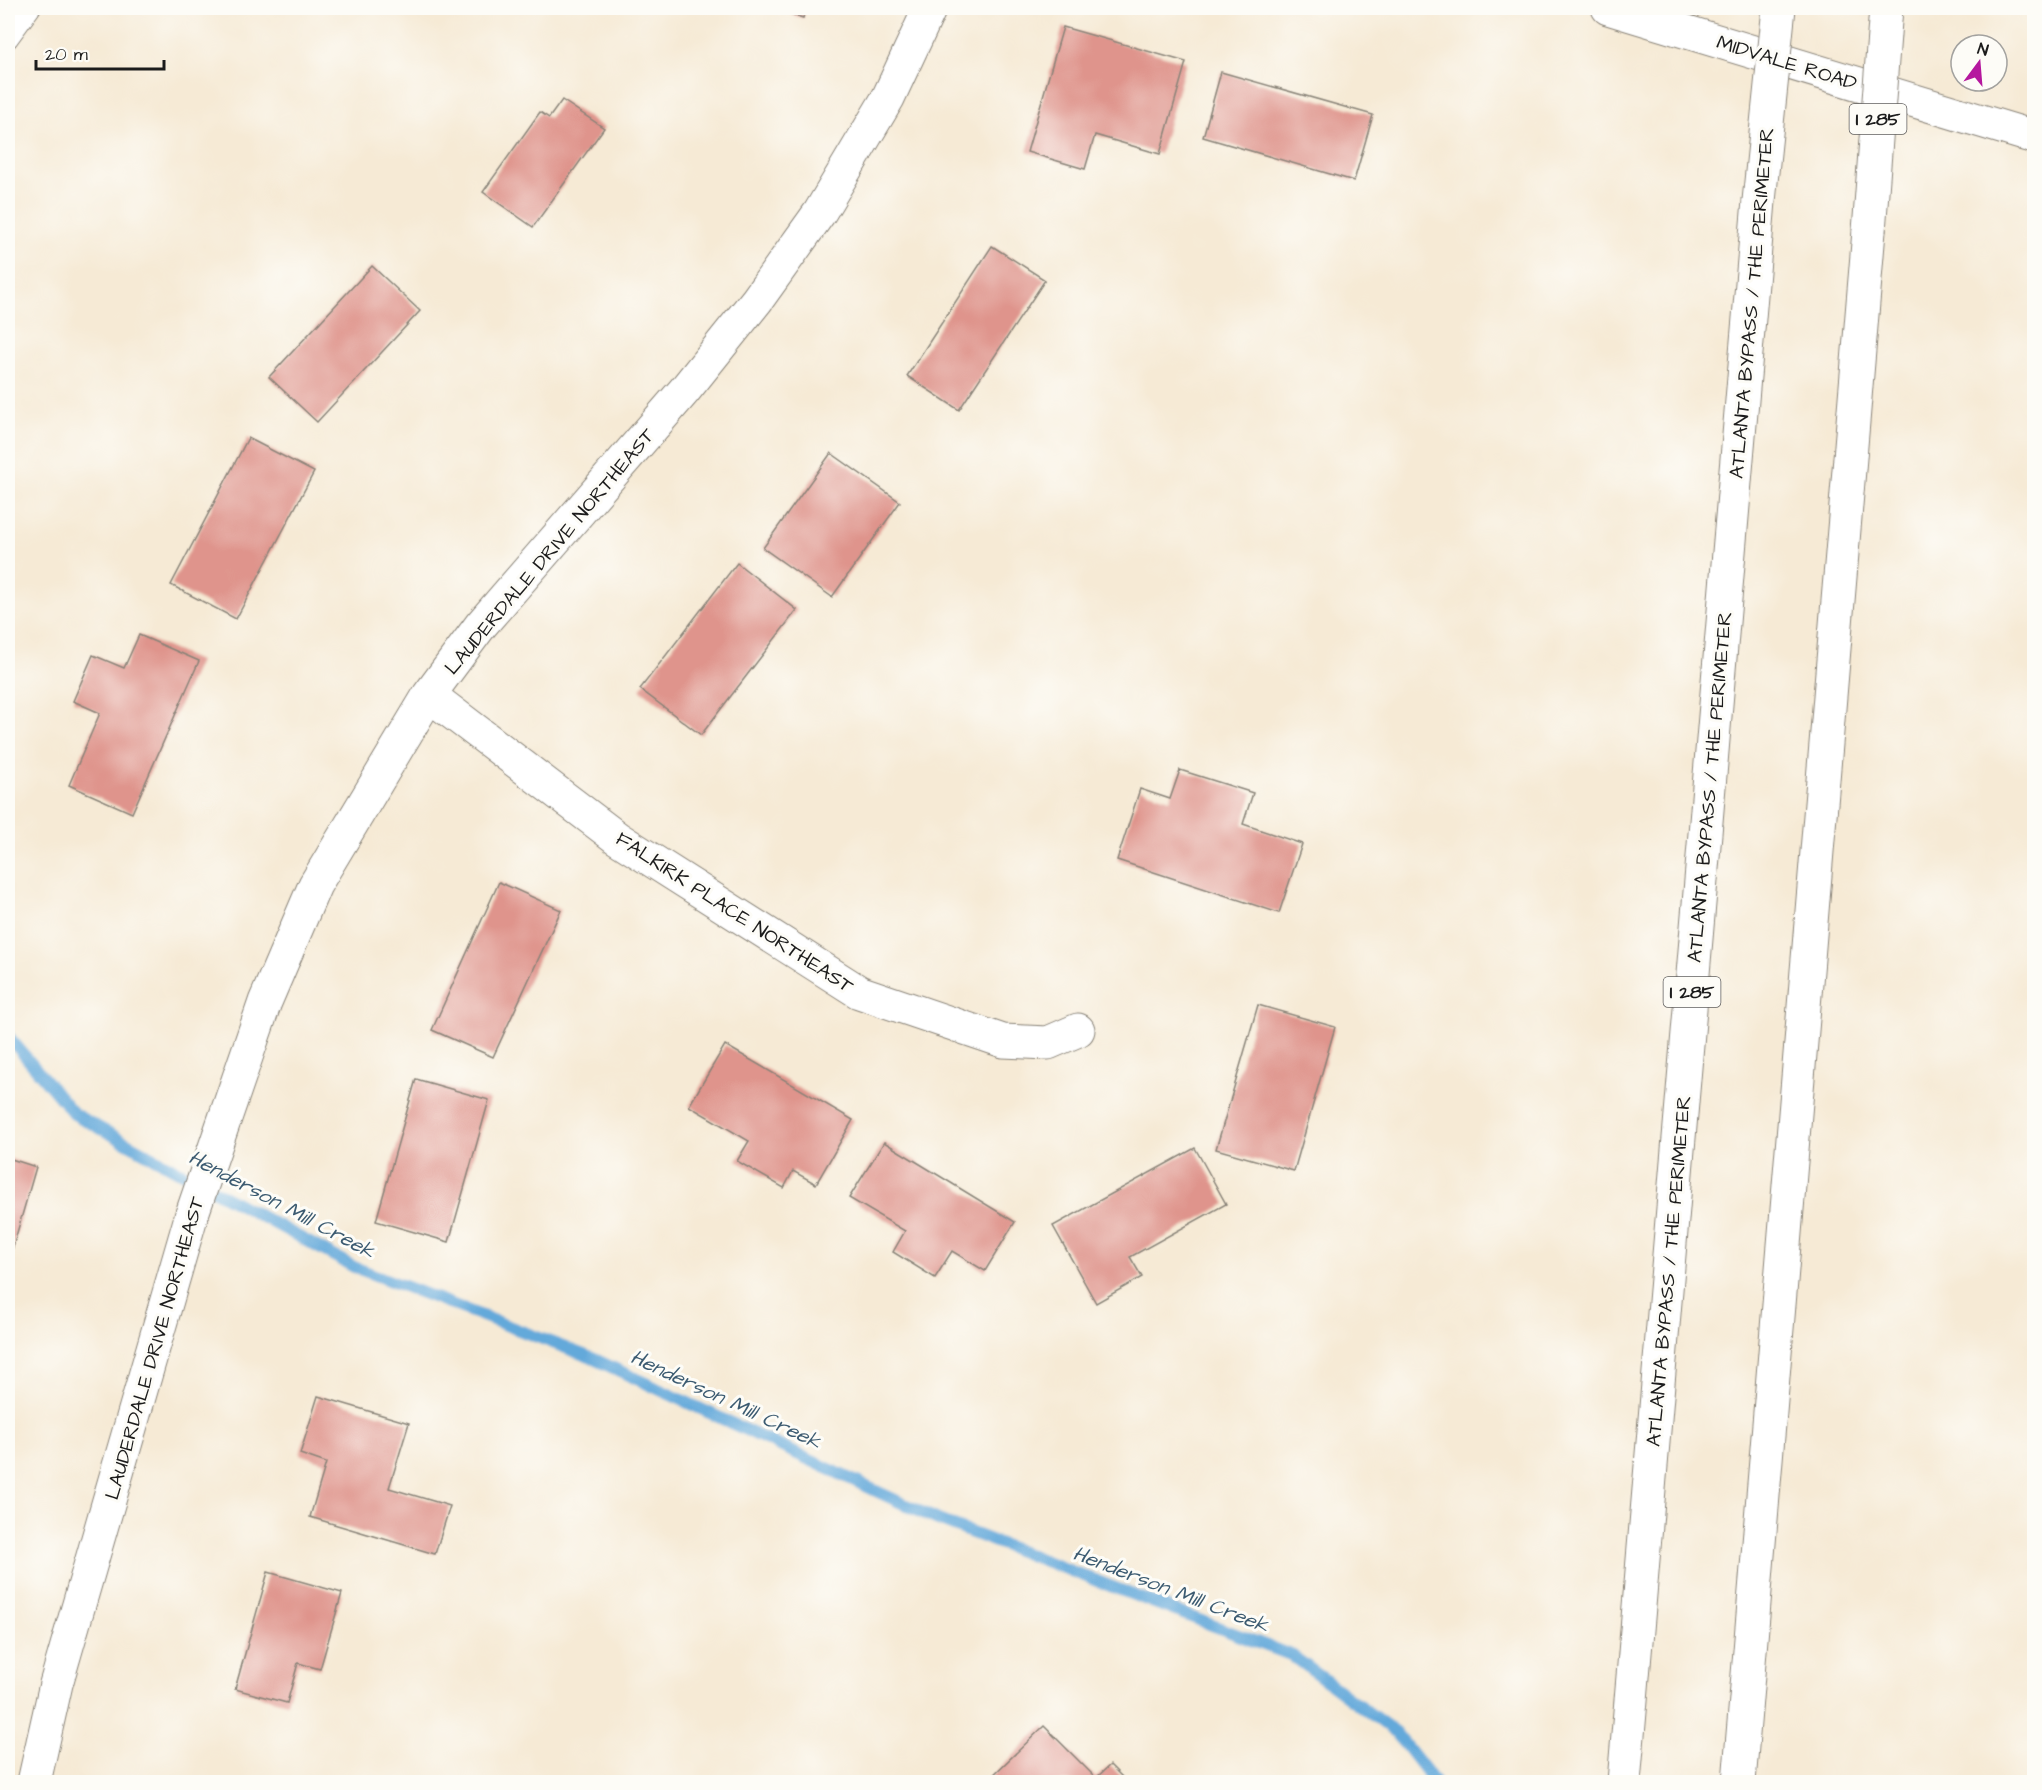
<svg xmlns="http://www.w3.org/2000/svg" width="2042" height="1790" viewBox="0 0 2042 1790" font-family="'Architects Daughter',sans-serif">
<style>
.lines{fill:none;stroke-linecap:round;stroke-linejoin:round}
.stream{stroke:#64a9da;stroke-width:12}
.building{fill:#df948c}
.lane-casing{stroke:#898378;stroke-width:22}
.street-casing{stroke:#898378;stroke-width:35}
.secondary-casing{stroke:#898378;stroke-width:35}
.highway-casing{stroke:#898378;stroke-width:35}
.lane{stroke:#fff;stroke-width:20}
.street{stroke:#fff;stroke-width:33}
.secondary{stroke:#fff;stroke-width:33}
.highway{stroke:#fff;stroke-width:33}
.highway-bridge-casing{stroke:#898378;stroke-width:35;stroke-linecap:butt}
.highway-bridge{stroke:#fff;stroke-width:33}
.labels{text-anchor:middle;stroke-width:6;stroke-linejoin:round;paint-order:stroke}
.shield{fill:#fdfcf7;stroke:#605f5e;stroke-width:1.5}
.shield-label{font-size:18px;font-weight:bold;fill:#1c1c1c}
.street-label{font-size:20px;fill:#1c1c1c;stroke:#fdfcf7}
.water-label{font-size:21px;font-style:italic;fill:#3c5b71;stroke:#fdfcf7}
</style>
<rect width="100%" height="100%" fill="#fdfcf7"/>
<filter id="ink" filterUnits="userSpaceOnUse"><feTurbulence type="fractalNoise" baseFrequency=".0167" numOctaves="2"/><feDisplacementMap in="SourceGraphic" scale="12" xChannelSelector="R" yChannelSelector="G"/><feConvolveMatrix kernelMatrix="1 2 1 2 8 2 1 2 1" color-interpolation-filters="sRGB"/></filter>
<filter id="wash" filterUnits="userSpaceOnUse"><feTurbulence type="fractalNoise" baseFrequency=".008" numOctaves="4" result="noise"/><feDisplacementMap in="SourceGraphic" scale="24" xChannelSelector="R" yChannelSelector="G"/><feGaussianBlur stdDeviation="1.35" result="paint"/><feColorMatrix in="noise" values="0 0 0 0 0 0 0 0 0 0 0 0 0 0 0 0 0 1.4 0 .05"/><feComposite in="paint" operator="in"/></filter>
<g filter="url(#wash)">
<rect width="100%" height="100%" fill="#f6ead5"/>
<g class="lines">
<path class="stream" d="M8,1036L74,1114L354,1267L592,1358L938,1520L1293,1656L1395,1732L1434,1782"/>
</g>
<g id="blocks">
<path class="building" d="M771,8H806L803,18Z
M1063,27L1186,62L1160,154L1095,135L1085,169L1027,152Z
M1221,72L1373,115L1354,181L1203,137Z
M562,100L604,128L533,227L483,192L540,112L549,118Z
M992,246L1045,280L959,410L907,376Z
M372,266L420,311L317,422L269,377Z
M248,438L314,472L236,619L171,585Z
M831,453L900,502L832,597L763,548Z
M737,563L797,610L701,735L640,689Z
M139,635L199,661L132,813L69,785L100,713L73,701L93,655L124,668Z
M1180,770L1253,793L1243,824L1302,844L1279,913L1117,860L1140,789L1170,799Z
M499,882L561,910L493,1057L432,1030Z
M1258,1005L1335,1027L1294,1171L1216,1149Z
M725,1045L853,1120L816,1184L793,1171L784,1188L737,1161L749,1141L689,1106Z
M416,1079L489,1100L449,1242L376,1221Z
M884,1142L1015,1222L985,1271L952,1251L935,1278L893,1252L905,1231L849,1198Z
M1195,1148L1226,1204L1130,1257L1142,1277L1096,1303L1053,1226Z
M8,1158L36,1167L8,1264Z
M318,1396L409,1423L389,1488L450,1506L435,1554L310,1517L326,1463L300,1454Z
M268,1572L342,1593L320,1669L298,1663L287,1703L235,1689Z
M1044,1726L1096,1778L1110,1765L1127,1782H986Z"/>
</g>
</g>
<g filter="url(#ink)">
<use href="#blocks" fill-opacity="0" stroke="#898378" stroke-width="1.5"/>
<g class="lines">
<g class="lane-casing">
<path id="lane" d="M8,38L30,8"/>
</g>
<g class="street-casing">
<path id="street" d="M429,695L617,838L859,992L1003,1041L1048,1043L1078,1030
M34,1782L56,1684L191,1217L265,1002L315,885L429,695L481,625L684,391L757,300L820,212L888,98L930,8"/>
</g>
<g class="secondary-casing">
<path id="secondary" d="M1608,8L2034,137"/>
</g>
<g class="highway-casing">
<path id="highway" d="M1624,1782L1759,201
M1739,1782L1869,231"/>
</g>
<use href="#lane" class="lane"/>
<use href="#street" class="street"/>
<use href="#secondary" class="secondary"/>
<use href="#highway" class="highway"/>
<g class="highway-bridge-casing">
<path id="highway-bridge" d="M1759,201L1779,8
M1869,231L1886,8"/>
</g>
<use href="#highway-bridge" class="highway-bridge"/>
</g>
</g>
<g class="labels">
<g class="shield">
<rect x="1849.5" y="104" width="57" height="30" rx="4.5"/>
<rect x="1663.5" y="977" width="57" height="30" rx="4.5"/>
</g>
<g class="shield-label">
<text x="1878" y="125">I 285</text>
<text x="1692" y="998">I 285</text>
</g>
<g class="street-label">
<text transform="translate(1787 62) rotate(17)" y="7">MIDVALE ROAD</text>
<text transform="translate(1751 303) rotate(-85)" y="7">ATLANTA BYPASS / THE PERIMETER</text>
<text transform="translate(549 551) rotate(-50)" y="7">LAUDERDALE DRIVE NORTHEAST</text>
<text transform="translate(1709 787) rotate(-85)" y="7">ATLANTA BYPASS / THE PERIMETER</text>
<text transform="translate(735 912) rotate(33)" y="7">FALKIRK PLACE NORTHEAST</text>
<text transform="translate(1668 1271) rotate(-85)" y="7">ATLANTA BYPASS / THE PERIMETER</text>
<text transform="translate(154 1348) rotate(-74)" y="7">LAUDERDALE DRIVE NORTHEAST</text>
</g>
<g class="water-label">
<text transform="translate(282 1204) rotate(28)" y="7">Henderson Mill Creek</text>
<text transform="translate(726 1399) rotate(25)" y="7">Henderson Mill Creek</text>
<text transform="translate(1171 1589) rotate(21)" y="7">Henderson Mill Creek</text>
</g>
</g>
<rect width="2042" height="1790" fill="none" stroke="#fdfcf7" stroke-width="30"/>
<g transform="translate(1979 63) rotate(16)"><circle r="28" fill="#fdfcf7" stroke="#a3a29f" stroke-width="1.5"/>
<path d="M0-4.5L10 22L0 15L-10 22Z" fill="#b5179e"/>
<text y="-9" font-size="16" font-weight="bold" text-anchor="middle" fill="#1c1c1c">N</text>
</g>
<path d="M36 60v9h128v-9" fill="none" stroke="#1c1c1c" stroke-width="3"/>
<text x="45" y="60" font-size="18" fill="#1c1c1c" stroke="#fdfcf7" stroke-width="4.5" paint-order="stroke">20 m</text>
</svg>
